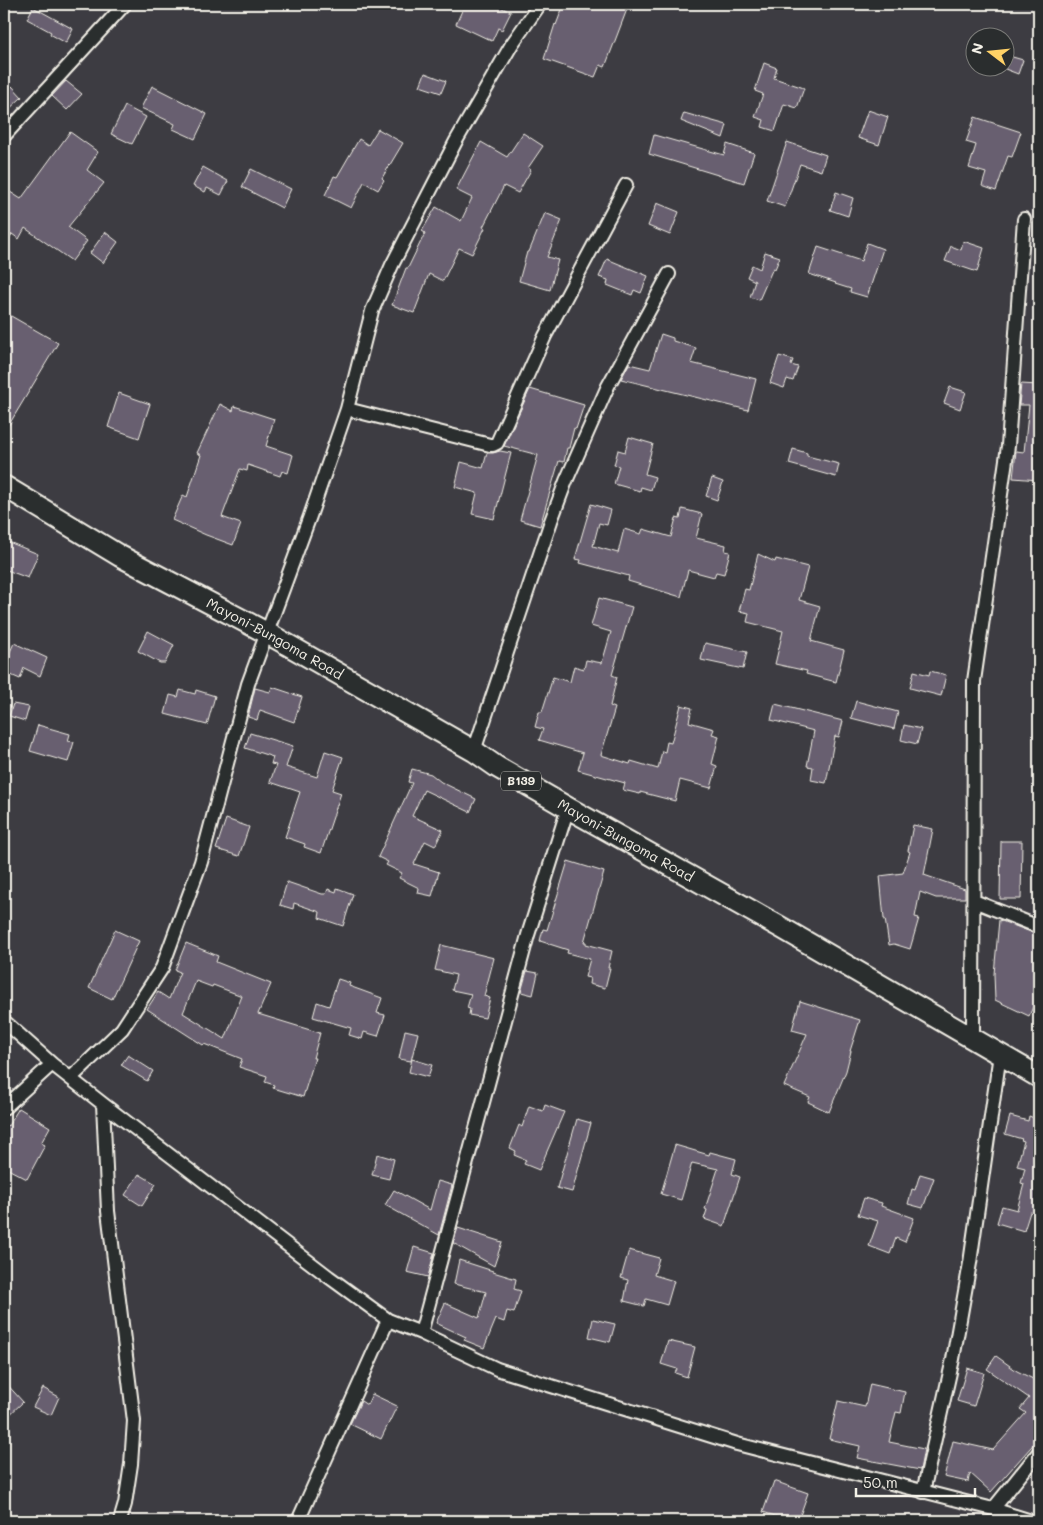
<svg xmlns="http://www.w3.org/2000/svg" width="1043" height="1525" viewBox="0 0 1043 1525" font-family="Mali,sans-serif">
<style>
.building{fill:#685f6f;stroke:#f4f1e8;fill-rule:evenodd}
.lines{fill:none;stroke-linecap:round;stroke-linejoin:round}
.street-casing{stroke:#f4f1e8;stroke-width:16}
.primary-casing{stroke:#f4f1e8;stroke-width:24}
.street{stroke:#2a2d2e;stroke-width:12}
.primary{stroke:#2a2d2e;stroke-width:20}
.labels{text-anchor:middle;stroke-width:5;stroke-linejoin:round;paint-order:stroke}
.shield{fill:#2a2d2e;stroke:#b7b6b0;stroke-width:1}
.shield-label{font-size:12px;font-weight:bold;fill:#f4f1e8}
.street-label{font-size:14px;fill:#f4f1e8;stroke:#2a2d2e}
</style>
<rect width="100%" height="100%" fill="#3d3c42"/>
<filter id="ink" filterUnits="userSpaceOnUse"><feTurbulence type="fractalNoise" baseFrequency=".02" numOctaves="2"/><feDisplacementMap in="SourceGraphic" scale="10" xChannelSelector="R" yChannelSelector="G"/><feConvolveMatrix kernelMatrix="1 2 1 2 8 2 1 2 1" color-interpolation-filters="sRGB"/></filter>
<g filter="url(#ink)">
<path class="building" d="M465,4H493L511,12L502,30L498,28L492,41L456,24Z
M564,4H629L605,67L600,65L595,77L544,59L555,24L556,25Z
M33,7L73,29L66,43L50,34L51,32L27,19Z
M1009,56L1023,60L1018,74L1005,69Z
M764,63L777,68L774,78L804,88L797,108L784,104L775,131L762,127L764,120L755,117L763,94L755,91Z
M425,73L446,81L441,93L420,86Z
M66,81L82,94L67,110L52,96Z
M12,86L22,97L4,114V94Z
M152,86L207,114L195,139L173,129L175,124L141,108Z
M125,106L146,117L132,144L111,134Z
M868,110L888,117L879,145L858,138Z
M684,113L727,125L723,138L681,121Z
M975,117L1021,132L1012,157L1008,156L996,191L982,186L986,173L969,168L976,145L966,142Z
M378,129L403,143L382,178L384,180L378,190L364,182L351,208L325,195L334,176L337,177L359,139L368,145Z
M70,132L98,152L87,170L104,183L68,227L87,241L72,261L25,228L19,239L12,234L4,246V188L21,199Z
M523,133L543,146L528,168L531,170L518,193L504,186L483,227L485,228L472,254L459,248L443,281L429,274L414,313L392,305L406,268H408L425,233L422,231L436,207L461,221L472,198L456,190L481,142L507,157Z
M654,135L724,155L727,144L754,153L744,183L649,154Z
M787,142L826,155L821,171L800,164L785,207L767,201Z
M203,167L228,181L221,195L207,188L205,192L193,186Z
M251,169L291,189L282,208L242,187Z
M836,192L853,198L848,216L830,210Z
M657,203L679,212L670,235L648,226Z
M545,213L562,220L547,257L558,260L550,290L519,281L527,252H529Z
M105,232L118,242L103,263L90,253Z
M963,241L984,248L977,272L945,261L951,246L961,250Z
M867,243L883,249L867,297L850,292L851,289L835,284L836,283L809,274L818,247L861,261Z
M765,252L780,257L775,269L773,268L759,300L750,297L755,281L747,277L752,265L760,269Z
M607,259L648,276L641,293L634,290L632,295L607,285L608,280L599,277Z
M4,312L58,343L4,433Z
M661,334L673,338V341L696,348L691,363L756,379L748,410L621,379L629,364L650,369Z
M779,356L793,360L791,365L798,367L793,381L787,379L784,388L770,383Z
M1021,384L1039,385V480L1013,478L1016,451L1024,452L1029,405H1019Z
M950,387L966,392L960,409L944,403Z
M530,389L584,405L576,429L574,428L569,448H567L564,462L559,461L540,526L520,520L538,455L504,446Z
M119,393L150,404L139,438L108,427Z
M220,404L233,411L234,406L274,419L266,446L293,455L288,473L282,471L280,476L248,465L247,471L240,469L222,517L241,524L233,545L206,535L172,520L183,495L187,497L201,455L197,453Z
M629,437L653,444L645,474L655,477L651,490L641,487L640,491L614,484L619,466L614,465L618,450L625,452Z
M793,449L807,453V456L839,464L836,477L789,464Z
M500,451L511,453L494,519L472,514L477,493L455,487L461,462L483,468L487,453H493Z
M712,478L723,482L717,500L706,496Z
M591,504L611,510L607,525L599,523L593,546L618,553L624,529L641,534L643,529L671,537L676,518L680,519L682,509L702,514L696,538L726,545L725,551L730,552L724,574L716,572L714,577L688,570L681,597L628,581L629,576L580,563L581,560L575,559Z
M4,540L38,554L28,578L4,569Z
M758,554L775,562L776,559L808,567L799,600L820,606L811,641L844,650L836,682L806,674L807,671L775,664L783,631L747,622L749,613L739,611L745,589L749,590Z
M599,598L632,607L612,675L617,677L610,706L615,708L601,755L630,764L631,761L658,769L662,751L665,752L667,742L671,743L681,705L692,708L689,722L714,729L712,734L719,736L712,764L717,766L711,788L680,780L675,801L640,792V794L623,790L625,783L578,770L583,753L539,740L543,729L535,727L539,712H542L553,677L570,682L574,666L584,669L586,660L602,663L611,632L591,626Z
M148,631L174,645L165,663H160L138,651Z
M14,643L47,658L40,676L24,668L20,679L4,672V665Z
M705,643L747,652L743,669L701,660Z
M914,671L929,675L930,671L946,675L941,696L910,688Z
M272,687L302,697L294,722L260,710L257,720L248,717L255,688L270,692Z
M180,690L195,694L196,690L215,696L207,725L165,714L170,695L178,697Z
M856,701L898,712L894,729L851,718Z
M13,704L29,707L25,721L9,716Z
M775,704L843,721L839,737L835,736L826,783L811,780L813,767L807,766L814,731L771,720Z
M38,725L70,734L68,741L74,742L68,762L30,751Z
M904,725L921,729L917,744L901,740Z
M250,733L293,746L286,767L317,777L325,751L343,757L332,790L341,793L321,853L304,847L305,844L285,837L300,792L270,782L276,765L271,764L273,757L245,748Z
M412,769L431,774L441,782L476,799L470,812L424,790L412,816L443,830L435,846L425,841L414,864L439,872L432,896L418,893L419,888L399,878L402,873L386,865L388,862L378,857L412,783L408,782Z
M226,819L249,827L239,856L216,849Z
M913,825L933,829L924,875L965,889V898H936L920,892L915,917L919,918L910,949L894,944L889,945L885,919H884L880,876L903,873L910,852L908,851Z
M1001,841H1022L1021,899H1000Z
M568,861L604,872L584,942H586V944L612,951L608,968H610L605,988L589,984L590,978L585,977L590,959L567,953L568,950L540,941L543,929L547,930Z
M287,882L322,894H326L328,889L336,892L337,888L353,894L343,926L319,918L320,912L294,903L293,909L280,905Z
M999,920L1039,935V993L1029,1016L995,1000L994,974Z
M115,930L139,941L112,999L89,988Z
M186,943L218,956L216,962L271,984L258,1014L320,1033L313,1058H315L303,1097L273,1088L274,1085L265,1082L267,1076L239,1067L242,1059L204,1044L203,1045L147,1009L158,992L169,999L180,972L175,970ZM196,981L212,987L213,985L242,996L225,1039L183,1013Z
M441,945L494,958L484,996L490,998L485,1018L469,1015L470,1009L467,1008L471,994L452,990L456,975L435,970Z
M527,971L538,973L533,995L521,992Z
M338,979L350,983L349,986L382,998L377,1013L385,1015L378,1036L364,1032L362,1039L349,1035L351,1028L313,1017L317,1002L329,1006Z
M800,1001L860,1020L850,1051H851L846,1071L829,1112L808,1102L810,1097L784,1086L807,1034L792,1030Z
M405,1030L418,1033L411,1061L399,1059Z
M128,1055L153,1071L147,1081L121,1065Z
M412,1059L432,1065L428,1077L409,1072Z
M545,1105L564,1112L539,1170L524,1164L526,1160L514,1155L516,1151L510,1148L519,1125L522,1127L529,1106L543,1111Z
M19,1108L50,1127L41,1143L45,1145L27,1179L4,1167V1123L8,1126Z
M1010,1116L1028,1121L1029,1116L1039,1120V1197L1035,1213L1030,1212L1024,1231L997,1223L1002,1206L1017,1210L1024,1184L1021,1183L1025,1168L1017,1166L1024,1141L1021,1140L1022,1139L1005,1134Z
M577,1119L591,1123L572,1192L557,1188Z
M675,1145L709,1155L710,1152L736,1159L732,1174L740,1177L724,1226L704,1219L707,1210L705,1209L718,1169L692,1163L681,1200L661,1194Z
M377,1154L394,1159L389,1179L372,1175Z
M139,1174L156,1184L142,1206L125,1195Z
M920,1174L934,1178L923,1208L908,1204L912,1189L915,1190Z
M438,1181L452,1185L439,1235L385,1205L394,1190L430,1210Z
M864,1198L882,1203L881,1206L914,1218L905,1242L896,1238L890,1254L869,1246L878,1221L858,1215Z
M458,1228L502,1242L494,1266L453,1243Z
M414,1247L434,1253L428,1277L407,1272Z
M629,1250L659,1258L654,1275L674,1281L667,1305L646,1299L644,1306L624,1301L628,1280L621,1278Z
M459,1260L493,1271V1272L516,1279L514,1289L521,1291L514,1313L507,1311L504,1322L496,1319L484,1348L464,1340L466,1337L436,1323L445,1303L479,1318L486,1292L454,1284Z
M593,1319L615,1324L610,1342L589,1337Z
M668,1341L695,1347L687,1377L675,1373L677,1369L661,1364Z
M996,1356L1017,1371L1039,1382V1438L991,1492L970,1473L968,1482L944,1477L953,1441L993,1450L1026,1413L1020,1409L1029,1398L987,1369Z
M967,1368L984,1373L974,1406L957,1401Z
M4,1381L23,1402L4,1420Z
M870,1384L905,1392L901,1413L896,1412L889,1442L924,1449L920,1470L857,1458L860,1446L829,1439L838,1401L865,1407Z
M43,1388L59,1397L51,1415L33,1407Z
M372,1394L397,1406L381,1439L350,1424L361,1401L367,1405Z
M774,1481L808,1493L798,1521H790L763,1512Z"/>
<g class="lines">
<g class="street-casing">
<path id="street" d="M4,136L125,4
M347,409L490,445H493L497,443L545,336L626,185
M474,751L551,521L566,481L608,386L669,274
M974,901L1039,927
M4,1021L52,1064L103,1104L329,1277L388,1320L421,1333L497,1369L737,1444L993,1509L1031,1521
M973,1038L974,681L1008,446L1024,219
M71,1078L122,1029L162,968L201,862L248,684L310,516L347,409L372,311L392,265L456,141L512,44L540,4
M103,1104L108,1211L134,1421L131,1464L125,1504L120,1521
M4,1108L52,1064
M421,1333L528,935L568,808
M923,1492L953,1359L970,1263L1000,1054
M993,1509L1039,1452
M298,1521L388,1320"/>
</g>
<g class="primary-casing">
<g id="primary">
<path id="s1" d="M4,486L120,556L267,633L474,751L497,767L568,808L782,928L1039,1077"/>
</g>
</g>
<use href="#street" class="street"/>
<use href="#primary" class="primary"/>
</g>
</g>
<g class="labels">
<rect class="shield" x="501" y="771.5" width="40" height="19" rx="4"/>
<g class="shield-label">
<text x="521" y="785">B139</text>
</g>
<g class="street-label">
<text dy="5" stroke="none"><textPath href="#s1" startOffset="311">Mayoni-Bungoma Road</textPath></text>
<text dy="5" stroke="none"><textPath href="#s1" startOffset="716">Mayoni-Bungoma Road</textPath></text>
</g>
</g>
<rect width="1043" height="1525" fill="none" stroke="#2a2d2e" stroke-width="20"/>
<rect x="10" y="10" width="1023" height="1505" fill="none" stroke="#f4f1e8" stroke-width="2" filter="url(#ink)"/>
<g transform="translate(990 52) rotate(286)"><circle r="24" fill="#2a2d2e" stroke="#7b7b78"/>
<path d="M0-4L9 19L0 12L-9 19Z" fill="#ffd166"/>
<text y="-8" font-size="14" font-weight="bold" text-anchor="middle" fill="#f4f1e8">N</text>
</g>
<path d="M856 1488v8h119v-8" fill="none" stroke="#f4f1e8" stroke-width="2.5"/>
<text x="863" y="1488" font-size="15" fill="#f4f1e8" stroke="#2a2d2e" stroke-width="4" paint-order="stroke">50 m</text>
</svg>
